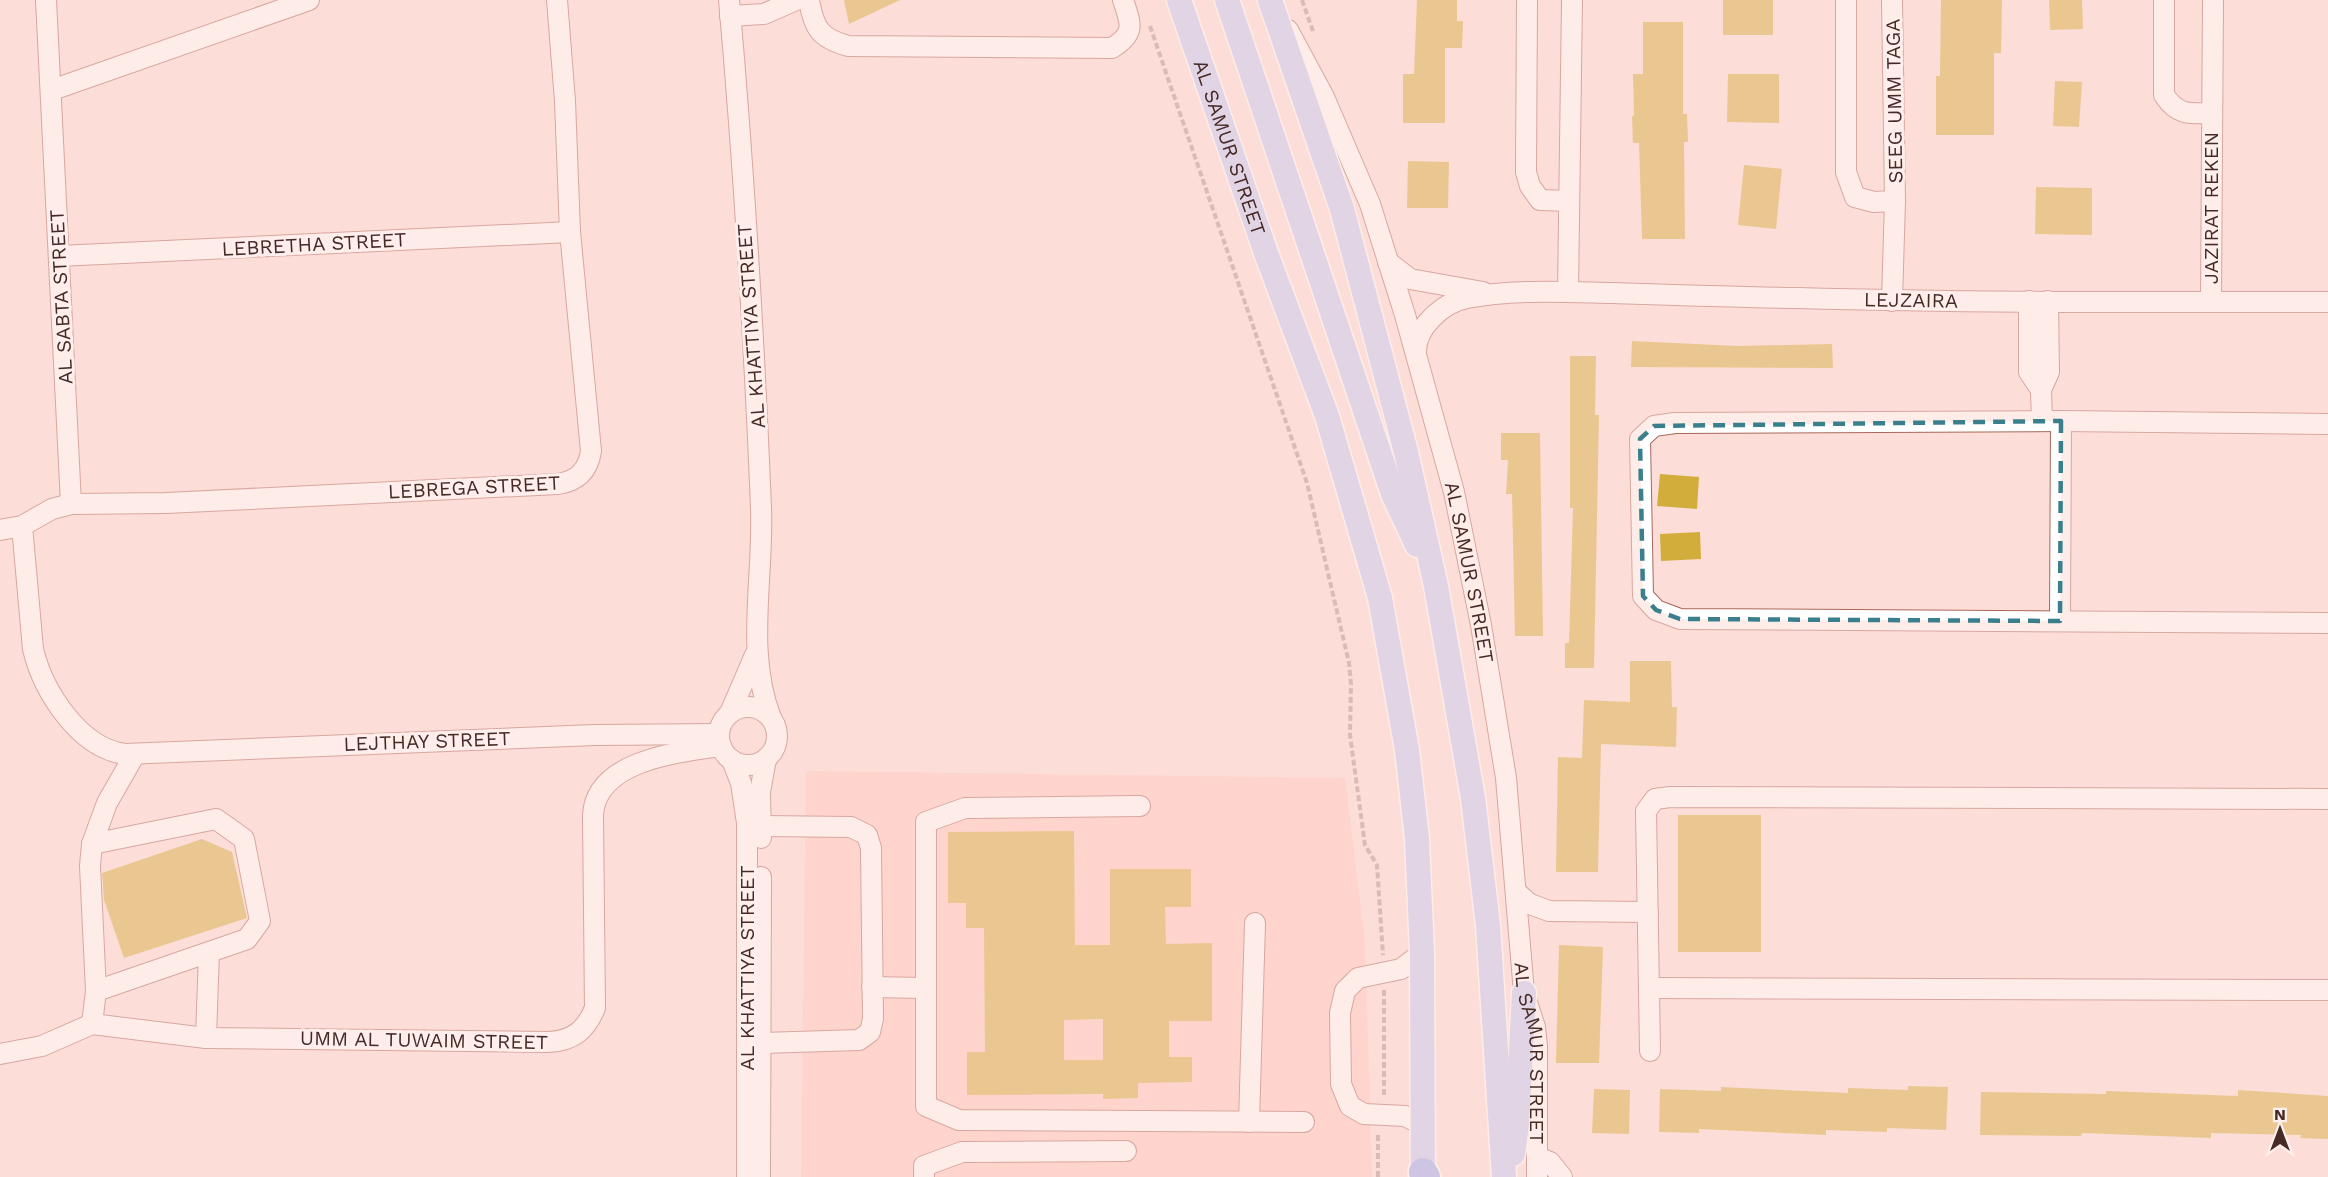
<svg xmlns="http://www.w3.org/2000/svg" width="2328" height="1177" viewBox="0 0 2328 1177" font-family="'Work Sans',sans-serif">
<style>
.built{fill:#fecbc1}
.building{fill:#d2ad3c;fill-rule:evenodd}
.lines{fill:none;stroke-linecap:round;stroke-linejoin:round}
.minor-casing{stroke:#aa675b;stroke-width:22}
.major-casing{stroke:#fff;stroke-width:27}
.highway-casing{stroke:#fff;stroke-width:32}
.path{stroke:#b2938d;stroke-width:4;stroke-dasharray:6 3;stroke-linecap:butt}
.minor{stroke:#fff;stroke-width:20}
.major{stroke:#becbf5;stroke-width:24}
.highway{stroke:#93a9ee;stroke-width:28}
.marked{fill:none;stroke:#3a808c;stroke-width:4.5;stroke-dasharray:12 8;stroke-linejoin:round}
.labels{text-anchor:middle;stroke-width:6;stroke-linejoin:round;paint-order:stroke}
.street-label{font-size:20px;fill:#472a25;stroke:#ffefec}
</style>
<rect width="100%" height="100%" fill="#fdddd7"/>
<path class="built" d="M806,771L1345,778L1365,942L1372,1177H801Z"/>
<path class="building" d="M844,0H900L849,24Z
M1417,0H1457V21H1463L1462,48H1445V123H1403V74H1414Z
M1723,0H1773V35H1723Z
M1941,0H2002L2001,53H1994V135H1936V76H1940Z
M2049,0H2082L2083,29L2050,30Z
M1643,22H1683V114H1687L1688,142H1684L1685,239H1642L1639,143H1633L1632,116H1634L1633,74H1643Z
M1728,74H1779V123L1727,122Z
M2055,81L2082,82L2079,127L2053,126Z
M1408,161L1449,162L1448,208H1407Z
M1744,165L1782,169L1776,229L1738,225Z
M2036,187L2092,188V235L2035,234Z
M1632,341L1738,346L1832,344L1833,368L1631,367Z
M1570,356H1596L1595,415H1599L1594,668H1565V643H1569L1573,508H1570Z
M1501,433H1540L1543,636H1515L1512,494H1506L1508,460H1501Z
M1660,474L1699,477L1697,509L1657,506Z
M1700,532L1701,559L1661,561L1660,534Z
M1630,661H1671L1672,707H1677L1676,747L1601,744L1598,872H1556L1558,757L1582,758L1584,700L1630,702Z
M1678,815H1761V952H1678Z
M1074,831L1075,945H1110V869H1191V907H1165L1166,944L1212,943V1021H1169V1057H1192V1082L1138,1083V1098L1103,1099V1094L967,1095V1052H985L984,928H966V903H948V832ZM1103,1019V1060H1064V1020Z
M202,839L232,852L247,918L124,958L104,900L102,873Z
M1559,945L1603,947L1599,1063H1556Z
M1908,1086L1948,1087L1946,1130L1887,1128V1132L1826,1130V1135L1699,1129V1133L1659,1132L1660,1089L1721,1091V1087L1848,1093V1088L1908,1090Z
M1594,1089L1630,1090L1629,1134L1592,1133Z
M2238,1090L2328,1096V1139L2300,1138L2301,1135L2211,1133V1138L2082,1133L2081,1136L1980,1135L1981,1092L2106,1094V1091L2238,1096Z"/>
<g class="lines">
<g class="minor-casing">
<g id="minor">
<path d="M46,0L71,504"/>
<path d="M729,0C744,168 754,338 761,507C764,578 745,651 771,718"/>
<path d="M809,0C814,29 820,38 848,46L1112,48C1136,33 1131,24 1123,0"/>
<path d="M1527,0L1526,172L1530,186L1540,200L1569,201"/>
<path d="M1846,0V172L1855,197L1874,202L1895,201"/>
<path d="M1892,0L1895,201L1892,301"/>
<path d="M2164,0V95C2177,115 2189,114 2211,113"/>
<path d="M730,16L764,14L796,0"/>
<path id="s1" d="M1288,30L1324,97L1370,204L1405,315L1454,492L1481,625L1506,778L1524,993L1535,1027L1537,1046V1177"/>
<path d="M52,90L309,0"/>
<path d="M59,256L570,232"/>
<path d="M1388,262L1410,279L1483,292"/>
<path d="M1568,292L1572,0"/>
<path d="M2029,301V372L2041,390"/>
<path d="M2211,302L2213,0"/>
<path d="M1416,353C1415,328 1442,303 1467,298C1514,289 1565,292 1613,293C1675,295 1736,297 1798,298C1974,303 2151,302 2328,302"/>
<path d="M2042,421L2041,390L2049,372L2048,301"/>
<path d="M2328,424L2061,421L1675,423L1654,426L1640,439L1643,596L1656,610L1680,619L2328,623"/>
<path d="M22,526L33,649C43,691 79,748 125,754L595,735L719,734"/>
<path d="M0,530L22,526L52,509L71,504L166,503L558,484C577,481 588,471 591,451L570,232L565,101L557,0"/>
<path d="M2060,621L2061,421"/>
<circle cx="748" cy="736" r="29"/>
<path d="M730,713L755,655"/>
<path d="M732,760L741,783L747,823V1177"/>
<path d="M1140,806L965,808L926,822V1106L959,1120L1304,1122"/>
<path d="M761,826L851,827L867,835L871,848L873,1019L870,1032L859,1040L761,1043"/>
<path d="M761,838L760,792L766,759"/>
<path d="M92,844L216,819L244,839L260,921L247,939L96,991"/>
<path d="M1516,892L1530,904L1549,911L1648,912"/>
<path d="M1422,953L1401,969L1358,978L1345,991L1340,1013L1341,1084L1350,1106L1364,1114L1405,1116L1423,1125"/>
<path d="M872,987L923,988"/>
<path d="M1649,988L2328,990"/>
<path d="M92,1024L96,991L90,866L92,844L107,803L135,754"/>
<path d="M206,1038L209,952"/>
<path d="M1650,1051L1646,811L1655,799L1670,797L2328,799"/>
<path d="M0,1054L42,1046L92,1024L206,1038L548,1042C573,1041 586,1030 595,1008L593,815C596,760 679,752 721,746"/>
<path d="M1249,1122L1255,923"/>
<path d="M1537,1157L1550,1162L1562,1177"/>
<path d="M760,1177L761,877"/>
<path d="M924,1177V1166L962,1152L1126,1151"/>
</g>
</g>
<g class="major-casing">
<g id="major">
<path id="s2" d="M1179,0L1266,253L1327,416L1380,598L1407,750L1417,839L1422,953L1423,1177"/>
<path d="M1227,0L1393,494L1417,545"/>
<path d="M1270,0L1342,209L1406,452L1436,586L1473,798L1488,925L1504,1177"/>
<path d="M1513,1154L1517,1124L1524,993"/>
</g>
</g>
<g class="highway-casing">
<path id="highway" d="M1423,1172L1426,1177"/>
</g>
<path class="path" d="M1302,0L1314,34
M1150,26L1307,483L1349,663L1351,684L1350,735L1365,845L1377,865L1383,955
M1384,990V1096
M1378,1177V1133"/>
<use href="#minor" class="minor"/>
<use href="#major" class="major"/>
<use href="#highway" class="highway"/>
</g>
<path d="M0 0H2328V1177H0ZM2061,421L2060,621L1680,619L1656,610L1643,596L1640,439L1654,426Z" fill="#fdddd7" fill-opacity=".55" fill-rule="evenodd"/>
<path class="marked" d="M2061,421L2060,621L1680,619L1656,610L1643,596L1640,439L1654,426Z"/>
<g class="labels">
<g class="street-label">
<text transform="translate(1894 101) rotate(-91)" y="7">SEEG UMM TAGA</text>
<text dy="7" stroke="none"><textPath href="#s2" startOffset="156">AL SAMUR STREET</textPath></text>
<text transform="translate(2211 208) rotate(-90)" y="7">JAZIRAT REKEN</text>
<text transform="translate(314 244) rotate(-3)" y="7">LEBRETHA STREET</text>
<text transform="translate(61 297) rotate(-93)" y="7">AL SABTA STREET</text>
<text transform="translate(1911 300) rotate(1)" y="7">LEJZAIRA</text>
<text transform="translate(751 326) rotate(-94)" y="7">AL KHATTIYA STREET</text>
<text transform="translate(474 487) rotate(-3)" y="7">LEBREGA STREET</text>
<text dy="7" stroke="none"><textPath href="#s1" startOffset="574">AL SAMUR STREET</textPath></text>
<text transform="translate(427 741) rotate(-2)" y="7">LEJTHAY STREET</text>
<text transform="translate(747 968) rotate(-90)" y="7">AL KHATTIYA STREET</text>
<text transform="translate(424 1040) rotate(1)" y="7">UMM AL TUWAIM STREET</text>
<text dy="7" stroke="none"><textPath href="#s1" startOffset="1060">AL SAMUR STREET</textPath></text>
</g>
</g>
<g transform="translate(2280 1129)" stroke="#ffefec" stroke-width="4.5" paint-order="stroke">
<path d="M0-4.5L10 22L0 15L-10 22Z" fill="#472a25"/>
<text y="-9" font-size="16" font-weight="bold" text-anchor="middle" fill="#472a25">N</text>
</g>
</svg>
